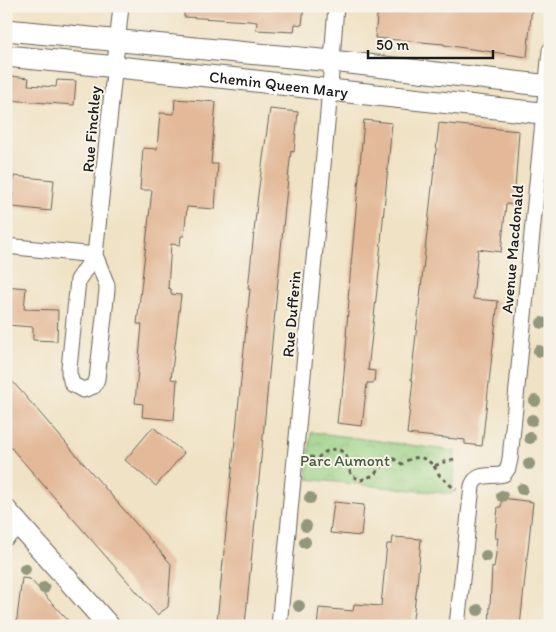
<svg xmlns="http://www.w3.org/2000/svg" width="556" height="632" viewBox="0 0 556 632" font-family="Itim,sans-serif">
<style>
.park{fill:url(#park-crowns);stroke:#5a7650}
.building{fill:#e3b999}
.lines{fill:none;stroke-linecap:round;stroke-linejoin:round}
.street-casing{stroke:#666157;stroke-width:17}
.secondary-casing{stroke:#666157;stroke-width:23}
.path{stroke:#666157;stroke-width:3;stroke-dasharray:4 4;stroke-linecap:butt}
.street{stroke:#fff;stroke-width:15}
.secondary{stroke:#fff;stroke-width:21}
.tree{fill:#93987b}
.labels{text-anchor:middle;stroke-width:4;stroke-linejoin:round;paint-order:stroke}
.street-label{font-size:16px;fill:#1c1c1c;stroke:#f7f3e8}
.park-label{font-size:16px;fill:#475b40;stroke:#f7f3e8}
</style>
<defs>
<pattern id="park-crowns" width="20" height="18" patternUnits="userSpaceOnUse" patternTransform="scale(1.25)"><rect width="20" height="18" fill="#98d083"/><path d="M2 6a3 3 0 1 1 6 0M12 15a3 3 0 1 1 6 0" fill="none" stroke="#82b271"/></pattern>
</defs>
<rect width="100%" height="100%" fill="#f7f3e8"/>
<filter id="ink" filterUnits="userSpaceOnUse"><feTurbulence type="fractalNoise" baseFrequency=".02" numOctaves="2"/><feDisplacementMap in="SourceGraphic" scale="10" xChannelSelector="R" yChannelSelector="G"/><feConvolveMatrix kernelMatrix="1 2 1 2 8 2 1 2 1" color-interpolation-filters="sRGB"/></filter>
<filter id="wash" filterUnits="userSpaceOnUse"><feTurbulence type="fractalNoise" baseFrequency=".0096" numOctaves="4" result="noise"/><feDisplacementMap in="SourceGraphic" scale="20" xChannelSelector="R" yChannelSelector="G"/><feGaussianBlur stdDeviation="1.12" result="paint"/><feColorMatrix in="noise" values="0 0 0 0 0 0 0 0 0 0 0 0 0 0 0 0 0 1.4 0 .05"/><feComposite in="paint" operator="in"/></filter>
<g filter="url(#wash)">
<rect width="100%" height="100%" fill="#f0e2c4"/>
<path class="park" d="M311,432L455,451L452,494L307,479Z"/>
<g id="blocks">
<path class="building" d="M184,6H304L302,25L295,24L294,32L256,30L257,22L249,21L184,17Z
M378,6H532L527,57L444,45V44L375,38Z
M10,76L29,78L28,85L56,87L57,80L76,81L74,105L8,100Z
M175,99L216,102L211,164H218L215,209L187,207L184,236H181L180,245L171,244L168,288L171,289V294L181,295L171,379L177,380L174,420L142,417L143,404L135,403L142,324H137L152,190H140L143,148L157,149L160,113L174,114Z
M270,109L298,112L294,152L291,151L285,207L245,625L217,622L250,289H248L258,194Z
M364,120L392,123L379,263H380L368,370L375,371L374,383H367L362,426L337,423L340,397H342L347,336H346L349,300L348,299Z
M439,123L519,131L514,205L506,204L501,252L478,249L473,299L498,301L482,446L465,444V440L407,434L413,380H411Z
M14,176L54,180L51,211L12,207Z
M6,286L26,288L24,309L58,310L57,341L33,340V327L6,325Z
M6,374L171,564L168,607L157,615L6,442Z
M153,427L184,453L156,486L125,460Z
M502,498L533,502L520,626H489L492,567L494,568L498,538H495L498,507H501Z
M334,502L364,505L361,536L330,533Z
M393,537L421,539L417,586L412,626H317L319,608L353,611L354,604L381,606L387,544H392Z
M22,578L30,579L73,626H16Z"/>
</g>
</g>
<g filter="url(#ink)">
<use href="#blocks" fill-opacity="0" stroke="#666157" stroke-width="1"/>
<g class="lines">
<g class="street-casing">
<path id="street" d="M6,246L95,255
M95,255L78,280L69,368V373L72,384L83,390L94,386L97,379L107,290V285L95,255L121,6
M6,538L20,526
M279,626L328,113L336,6
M457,626L472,486C477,471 492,478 504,474L508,468L510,459L550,50"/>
</g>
<g class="secondary-casing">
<g id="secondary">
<path d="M6,30L332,61L550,86"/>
<path id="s1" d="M6,56L238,79L330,90L550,114"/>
<path d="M6,510L109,626"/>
</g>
</g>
<path class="path" d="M310,457L318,458C327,448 342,444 348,460C349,466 349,470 352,476L361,480L374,475L388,459H394L402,464C414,455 423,455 434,466L444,462L455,459
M434,466L440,476L456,490"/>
<use href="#street" class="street"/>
<use href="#secondary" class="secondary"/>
</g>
<g class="tree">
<circle cx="542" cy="323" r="6"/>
<circle cx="539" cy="351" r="6"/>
<circle cx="535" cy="401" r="6"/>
<circle cx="532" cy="420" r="6"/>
<circle cx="530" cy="438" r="6"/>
<circle cx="529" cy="464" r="6"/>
<circle cx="522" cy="489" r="6"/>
<circle cx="502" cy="496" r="6"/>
<circle cx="310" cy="498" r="6"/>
<circle cx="306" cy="526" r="6"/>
<circle cx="305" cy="542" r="6"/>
<circle cx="486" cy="556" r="6"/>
<circle cx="25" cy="569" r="6"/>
<circle cx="44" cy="588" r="6"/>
<circle cx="299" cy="606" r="6"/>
<circle cx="478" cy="610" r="6"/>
</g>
</g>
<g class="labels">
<g class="street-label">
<text dy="6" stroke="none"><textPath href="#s1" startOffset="274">Chemin Queen Mary</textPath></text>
<text transform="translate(91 129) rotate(-85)" y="6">Rue Finchley</text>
<text transform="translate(512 249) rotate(-85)" y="6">Avenue Macdonald</text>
<text transform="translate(291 314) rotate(-85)" y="6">Rue Dufferin</text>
</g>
<g class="park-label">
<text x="345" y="466">Parc Aumont</text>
</g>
</g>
<rect width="556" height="632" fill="none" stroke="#f7f3e8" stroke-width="25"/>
<path d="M368 50v8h125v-8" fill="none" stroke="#1c1c1c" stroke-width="2.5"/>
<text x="376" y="50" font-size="15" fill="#1c1c1c" stroke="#f7f3e8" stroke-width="4" paint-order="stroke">50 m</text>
</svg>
